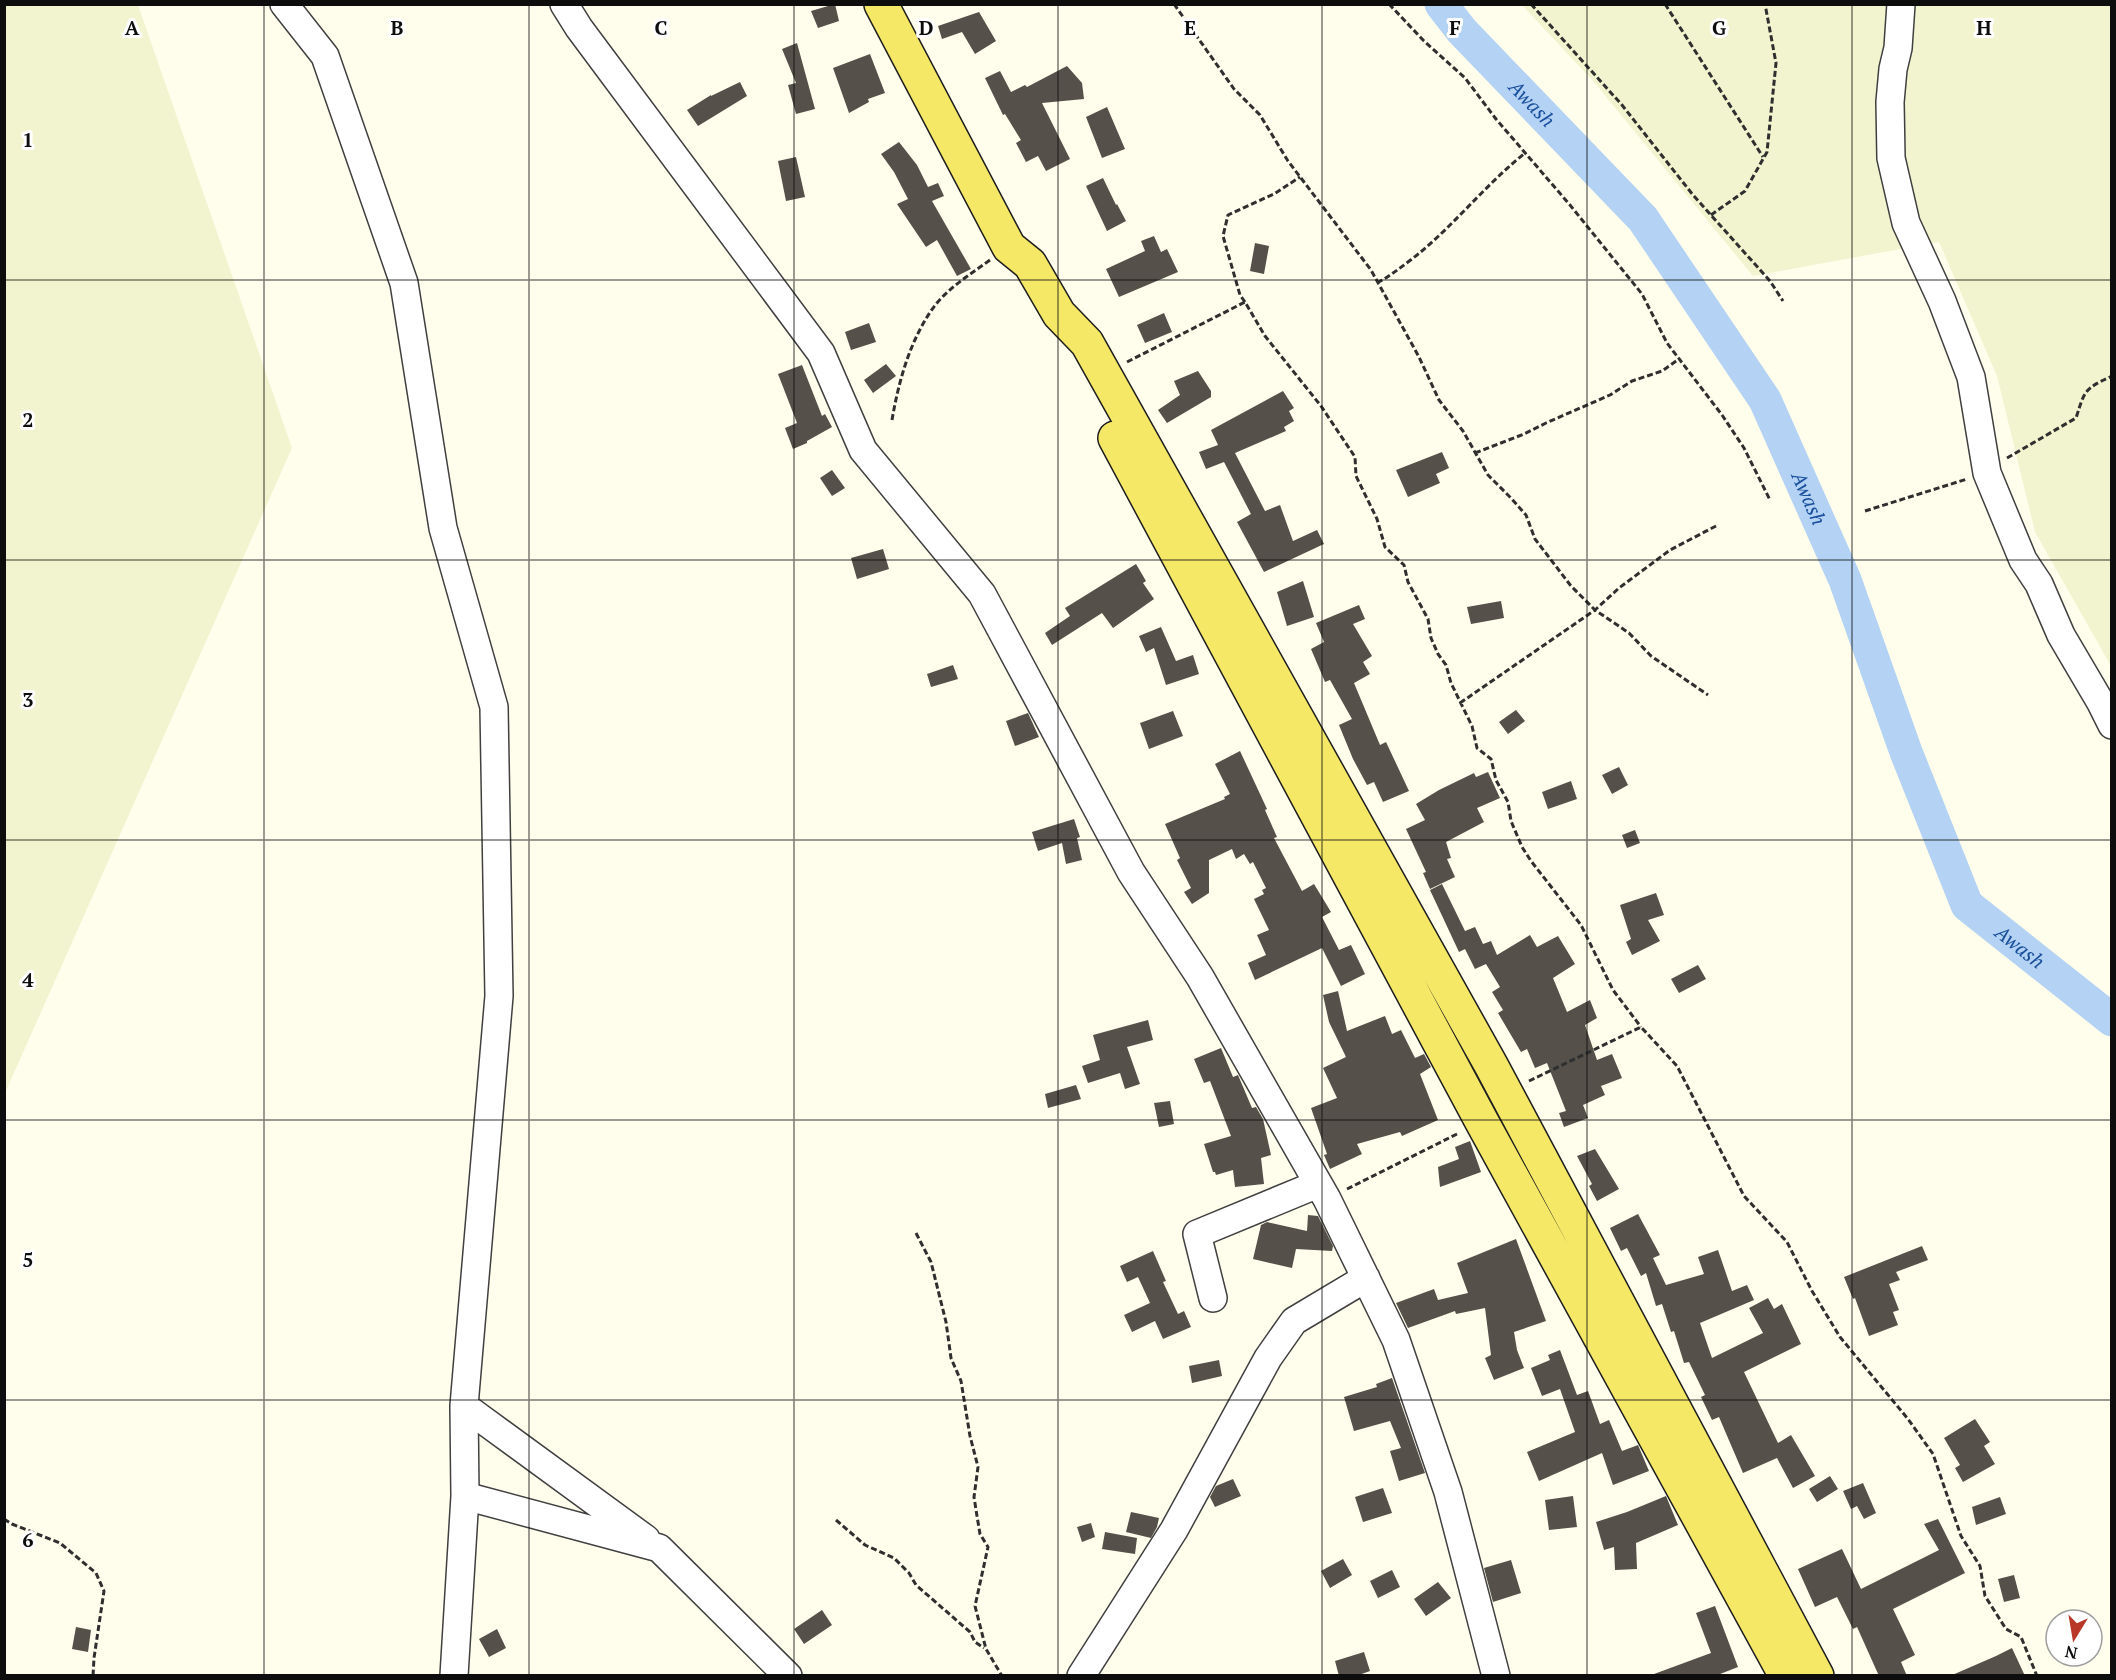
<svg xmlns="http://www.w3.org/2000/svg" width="2116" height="1680" viewBox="0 0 2116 1680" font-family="'PT Serif',serif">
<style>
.farmland{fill:#f1f4ce}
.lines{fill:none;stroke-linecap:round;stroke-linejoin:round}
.river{stroke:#b3d2f4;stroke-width:33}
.building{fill:#555049}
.minor-casing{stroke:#404040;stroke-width:30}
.major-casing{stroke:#1e1e1e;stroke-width:36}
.path{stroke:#2f2f2f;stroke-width:3;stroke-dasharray:6 3;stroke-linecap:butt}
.minor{stroke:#fff;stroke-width:27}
.major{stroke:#f5e866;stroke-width:33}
.grid{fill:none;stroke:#0d0d0d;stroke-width:1.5;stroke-opacity:0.55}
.labels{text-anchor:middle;stroke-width:6;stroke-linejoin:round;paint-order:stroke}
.water-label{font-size:20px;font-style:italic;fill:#194f9b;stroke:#fff}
.grid-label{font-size:20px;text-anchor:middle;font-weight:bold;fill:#0d0d0d;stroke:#fff;stroke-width:6;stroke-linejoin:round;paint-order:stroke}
</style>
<rect width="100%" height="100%" fill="#fffeed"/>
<path class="farmland" d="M5,4L138,5L292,448L5,1093Z
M1522,5H2111V666L2035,532L1997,376L1939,242L1753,276L1594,82Z"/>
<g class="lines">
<path class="river" id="s1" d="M1441,4L1462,31L1643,219L1765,400L1845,580L1906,752L1967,905L2112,1020"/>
</g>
<path class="building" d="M835,4L839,21L818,28L811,11Z
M979,12L996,41L975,54L962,32L942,39L938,26Z
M797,43L815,109L796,114L788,85L796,83L782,49Z
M870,54L885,93L868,99L869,102L849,113L833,68Z
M1067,66L1082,83L1084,99L1042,103L1070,159L1046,171L1038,156L1026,162L1016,143L1021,140L1005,114L1003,115L985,78L1000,71L1011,92L1025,85L1027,87Z
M740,82L747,96L698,126L687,110L711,95V96Z
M1107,107L1125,149L1102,158L1086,117Z
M899,142L917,165L928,187L938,183L944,196L932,201L971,269L957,276L937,240L926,247L897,204L908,199L894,172L881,154Z
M796,157L805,197L786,201L778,161Z
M1103,178L1116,205L1117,204L1126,221L1107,231L1086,186Z
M1154,236L1161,252L1167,249L1178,272L1119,297L1106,269L1145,251L1141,241Z
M1255,243L1269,246L1264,274L1250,271Z
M1164,313L1172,332L1145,343L1137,325Z
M869,323L876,342L851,350L845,332Z
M886,364L896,376L873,393L864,380Z
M802,365L822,416L825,414L832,427L807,441V443L793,449L785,428L797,423L778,374Z
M1198,371L1211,391V397L1167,423L1158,410L1180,395L1174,381Z
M1283,391L1294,408L1289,411L1294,421L1284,427L1286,431L1235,453L1265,511L1280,505L1293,541L1317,530L1324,544L1264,572L1237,522L1251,514L1224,462L1206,469L1199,452L1218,445L1211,430Z
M1442,452L1449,468L1436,474L1440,483L1408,497L1396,470Z
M832,470L845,488L832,496L820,478Z
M883,549L889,569L857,579L851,558Z
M1136,564L1146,581L1143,583L1154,599L1113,628L1102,613L1052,645L1045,633L1070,616L1065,608Z
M1303,581L1314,617L1287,626L1277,592Z
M1501,601L1504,618L1471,624L1467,607Z
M1359,605L1365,619L1353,624L1372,656L1363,662L1370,674L1354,683L1380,745L1386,742L1409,791L1383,802L1374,782L1367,785L1353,759L1339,725L1352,719L1330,680L1325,682L1311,649L1324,642L1316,623Z
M1161,627L1176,661L1193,655L1199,674L1166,685L1154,648L1146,652L1139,636Z
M953,665L958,679L931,687L927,674Z
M1516,710L1525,721L1508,734L1499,722Z
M1173,711L1183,736L1149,749L1140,723Z
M1028,713L1039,737L1015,746L1006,721Z
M1240,751L1267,809L1265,810L1277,837L1274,838L1302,891L1314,884L1331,912L1322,917L1339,950L1351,945L1365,974L1341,986L1322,948L1255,980L1248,963L1266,955L1257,935L1269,930L1254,899L1264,894L1262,890L1266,888L1253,862L1250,864L1244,854L1236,859L1232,849L1209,860V893L1192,904L1184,892L1191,888L1177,860L1180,858L1165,824L1225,799L1224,797L1230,794L1215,764Z
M1619,767L1628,785L1612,794L1602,775Z
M1488,772L1500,798L1477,808L1484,822L1446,842L1451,858L1447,859L1455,877L1430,889L1423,873L1426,872L1406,829L1425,820L1416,804L1439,790L1474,773L1476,777Z
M1571,781L1577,799L1548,809L1542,792Z
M1074,819L1080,837L1077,838L1082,860L1066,864L1062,843L1038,851L1032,832Z
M1635,830L1640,843L1627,848L1622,835Z
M1442,884L1465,931L1475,927L1483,944L1491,941L1497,955L1530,935L1537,947L1558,936L1575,964L1553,978L1567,1012L1590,1000L1597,1018L1585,1025L1597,1060L1612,1054L1622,1078L1601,1086L1605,1095L1583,1105L1588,1118L1564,1127L1559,1113L1566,1111L1547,1063L1535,1068L1527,1049L1521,1052L1498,1013L1503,1010L1492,992L1500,987L1486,964L1475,969L1465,949L1459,952L1430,890Z
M1656,893L1664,915L1648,920L1660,941L1632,955L1626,942L1631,939L1620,905Z
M1698,965L1706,979L1679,993L1671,979Z
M1338,991L1347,1031L1385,1016L1392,1034L1401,1030L1415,1058L1424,1054L1431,1067L1420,1074L1438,1120L1402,1136L1400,1132L1357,1144L1362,1154L1330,1169L1324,1155L1327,1154L1311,1108L1337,1098L1323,1068L1346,1057L1329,1022L1323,995Z
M1148,1020L1153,1040L1127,1047L1140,1084L1125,1089L1120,1073L1088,1083L1082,1066L1100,1060L1093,1035Z
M1221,1048L1233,1077L1238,1075L1252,1108L1256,1107L1263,1119L1271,1155L1261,1158L1264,1184L1235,1187L1233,1170L1216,1175L1215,1172H1213L1204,1144L1231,1136L1210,1081L1204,1083L1194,1059Z
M1076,1085L1081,1099L1048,1108L1045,1094Z
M1170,1101L1174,1124L1159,1127L1154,1103Z
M1470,1141L1481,1172L1440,1187L1438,1167L1459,1159L1455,1147Z
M1595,1149L1619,1189L1597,1201L1589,1186L1592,1184L1577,1156Z
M1638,1214L1660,1255L1653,1258L1666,1285L1704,1274L1698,1257L1718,1250L1732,1291L1747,1285L1754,1300L1700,1323L1712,1358L1763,1333L1749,1308L1768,1298L1774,1309L1782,1304L1801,1344L1744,1372L1778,1443L1791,1435L1815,1476L1793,1488L1777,1458L1743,1473L1719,1417L1712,1420L1701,1397L1705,1395L1689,1362L1684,1363L1674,1331L1671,1332L1662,1304L1656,1306L1646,1273L1641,1276L1627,1248L1621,1251L1610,1228Z
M1308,1215L1318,1216L1333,1246L1332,1251L1296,1249L1292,1268L1253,1259L1261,1225L1267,1222L1307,1231Z
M1516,1239L1546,1321L1514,1332L1517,1350L1524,1368L1494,1380L1485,1358L1491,1355L1485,1308L1456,1314L1455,1311L1408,1328L1396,1303L1434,1289L1438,1300L1468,1293L1457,1263Z
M1922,1246L1928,1260L1896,1272L1900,1280L1889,1284L1899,1310L1893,1312L1898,1325L1869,1336L1855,1298L1853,1299L1844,1277Z
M1153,1251L1166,1281L1163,1282L1178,1314L1184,1311L1191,1327L1163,1339L1155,1321L1132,1332L1124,1315L1150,1303L1138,1277L1127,1282L1120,1266Z
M1560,1350L1577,1395L1588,1391L1600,1424L1609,1420L1622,1451L1638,1445L1649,1471L1613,1485L1602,1453L1539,1481L1527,1452L1575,1432L1560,1389L1542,1396L1531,1368L1550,1360L1548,1355Z
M1219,1360L1222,1376L1192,1383L1189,1366Z
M1392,1378L1425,1473L1399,1481L1390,1451L1401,1448L1390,1421L1354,1431L1344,1397L1377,1387L1376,1384Z
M1975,1419L1990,1442L1984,1446L1995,1464L1963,1482L1955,1468L1960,1465L1944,1438Z
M1830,1476L1838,1489L1817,1502L1809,1489Z
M1233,1479L1241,1496L1215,1507L1210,1497L1216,1486Z
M1863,1483L1876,1513L1864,1519L1857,1506L1851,1509L1843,1491Z
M1383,1488L1392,1513L1363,1522L1355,1497Z
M1573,1496L1577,1527L1549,1530L1545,1500Z
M1666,1496L1678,1525L1636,1543L1637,1569L1615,1570L1614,1547L1604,1550L1596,1522L1627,1512Z
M2000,1497L2006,1514L1976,1525L1972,1507Z
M1131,1512L1159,1518L1157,1527L1151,1538L1126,1532Z
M1938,1519L1965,1573L1893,1609L1915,1655L1901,1662L1907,1676H1879L1857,1627L1853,1629L1837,1597L1815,1607L1798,1569L1842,1549L1861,1589L1939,1550L1924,1524Z
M1091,1523L1095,1537L1082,1542L1077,1527Z
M1105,1532L1137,1538L1135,1554L1102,1549Z
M1343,1559L1352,1575L1330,1588L1321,1571Z
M1511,1560L1521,1593L1493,1602L1484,1568Z
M1392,1570L1400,1587L1378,1598L1370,1581Z
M2014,1575L2020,1598L2004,1602L1998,1579Z
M1438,1582L1451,1598L1426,1616L1414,1599Z
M1715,1606L1738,1667L1715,1676H1654V1674L1711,1653L1696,1613Z
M822,1610L832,1625L804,1644L794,1629Z
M76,1627L91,1630L88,1652L72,1649Z
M497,1629L506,1648L489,1657L479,1639Z
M2012,1648L2025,1676H1950L1996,1656Z
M1364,1652L1370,1671L1356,1676H1339L1335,1661Z"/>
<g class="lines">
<g class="minor-casing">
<path id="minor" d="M284,4L325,56L404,283L443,528L494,707L499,996L464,1406L465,1496L454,1676
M564,4L579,28L821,353L863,450L982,594L1131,872L1200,977L1327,1199L1396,1340L1448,1492L1496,1676
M1901,4L1898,48L1893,69L1890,102L1891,158L1906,223L1942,301L1971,377L1987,473L2023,560L2039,584L2061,635L2101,703L2112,725
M1213,1298L1197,1234L1318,1184
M464,1406L646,1539
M465,1496L659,1548L788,1676
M1081,1676L1174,1530L1268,1358L1294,1321L1366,1278"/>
</g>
<g class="major-casing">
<path id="major" d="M881,4L1009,247L1030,264L1059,314L1087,343L1491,1065L1817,1676
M1115,438L1482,1122L1786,1676"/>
</g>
<path class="path" d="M1174,4L1234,89L1260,115L1288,161L1371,270L1419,357L1439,400L1463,431L1488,475L1511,498L1526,515L1535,539L1571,586L1595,610L1629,633L1651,656L1708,695
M1389,4L1424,41L1465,78L1496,119L1570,205L1642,294L1667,343L1722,415L1744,448L1770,500
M1531,4L1622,105L1693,195L1770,281L1783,301
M1665,4L1763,157
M1711,215L1745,191L1767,152L1776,63L1765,4
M1377,283C1390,276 1400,268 1412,259C1453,227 1484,186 1525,153
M1245,302L1240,295L1223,236L1228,215L1274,194L1300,177
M1127,362L1245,302L1265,336L1321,406L1355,457L1356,476L1377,519L1385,547L1404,565L1408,582L1428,619L1431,638L1438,654L1446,665L1451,683L1472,726L1477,748L1491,759L1496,780L1508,802L1511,821L1522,847L1531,861L1581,925L1613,990L1641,1027
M892,420C899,379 911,337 936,304C951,286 971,274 990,260
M1475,453L1524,434L1546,423L1610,395L1632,381L1662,371L1679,359
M2007,458L2076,418C2085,390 2084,389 2112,376
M1865,511L1967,479
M1460,703L1595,610L1619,588L1670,550L1718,525
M1529,1081L1641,1027L1677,1066L1744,1196L1787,1242L1812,1291L1840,1337L1908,1419L1933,1454L1961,1536L1980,1566L1985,1596L2006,1629L2021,1637L2037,1676
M1347,1189L1459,1133
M916,1233L931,1262L946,1322L951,1358L961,1381L970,1436L978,1467L974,1497L977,1516L980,1534L988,1547L975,1606L986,1649L1002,1676
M4,1519L12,1524L60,1543L96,1573L104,1591L94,1658L93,1676
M836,1520L865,1545L894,1558L909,1573L916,1585L970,1632L975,1642L984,1648"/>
<use href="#minor" class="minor"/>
<use href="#major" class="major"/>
</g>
<path class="grid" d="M264,4V1676M529,4V1676M794,4V1676M1058,4V1676M1322,4V1676M1587,4V1676M1852,4V1676M4,280H2112M4,560H2112M4,840H2112M4,1120H2112M4,1400H2112"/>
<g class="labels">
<g class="water-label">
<text dy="7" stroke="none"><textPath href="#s1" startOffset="135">Awash</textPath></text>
<text dy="7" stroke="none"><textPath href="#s1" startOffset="621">Awash</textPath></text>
<text dy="7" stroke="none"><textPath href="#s1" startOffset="1125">Awash</textPath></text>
</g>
</g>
<g class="grid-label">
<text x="132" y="35">A</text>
<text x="397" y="35">B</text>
<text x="661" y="35">C</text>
<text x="926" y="35">D</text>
<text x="1190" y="35">E</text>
<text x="1455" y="35">F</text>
<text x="1719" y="35">G</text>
<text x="1984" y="35">H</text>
<text x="28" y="147">1</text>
<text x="28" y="427">2</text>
<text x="28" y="707">3</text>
<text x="28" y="987">4</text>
<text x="28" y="1267">5</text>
<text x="28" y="1547">6</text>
</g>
<rect width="2116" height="1680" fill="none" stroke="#0d0d0d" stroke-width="12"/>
<g transform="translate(2074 1638) rotate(191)"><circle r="28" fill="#ffffff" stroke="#9e9e9e" stroke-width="1.5"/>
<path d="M0-4.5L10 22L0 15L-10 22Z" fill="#b93728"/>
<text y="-9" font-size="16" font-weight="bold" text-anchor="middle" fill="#0d0d0d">N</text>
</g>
</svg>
